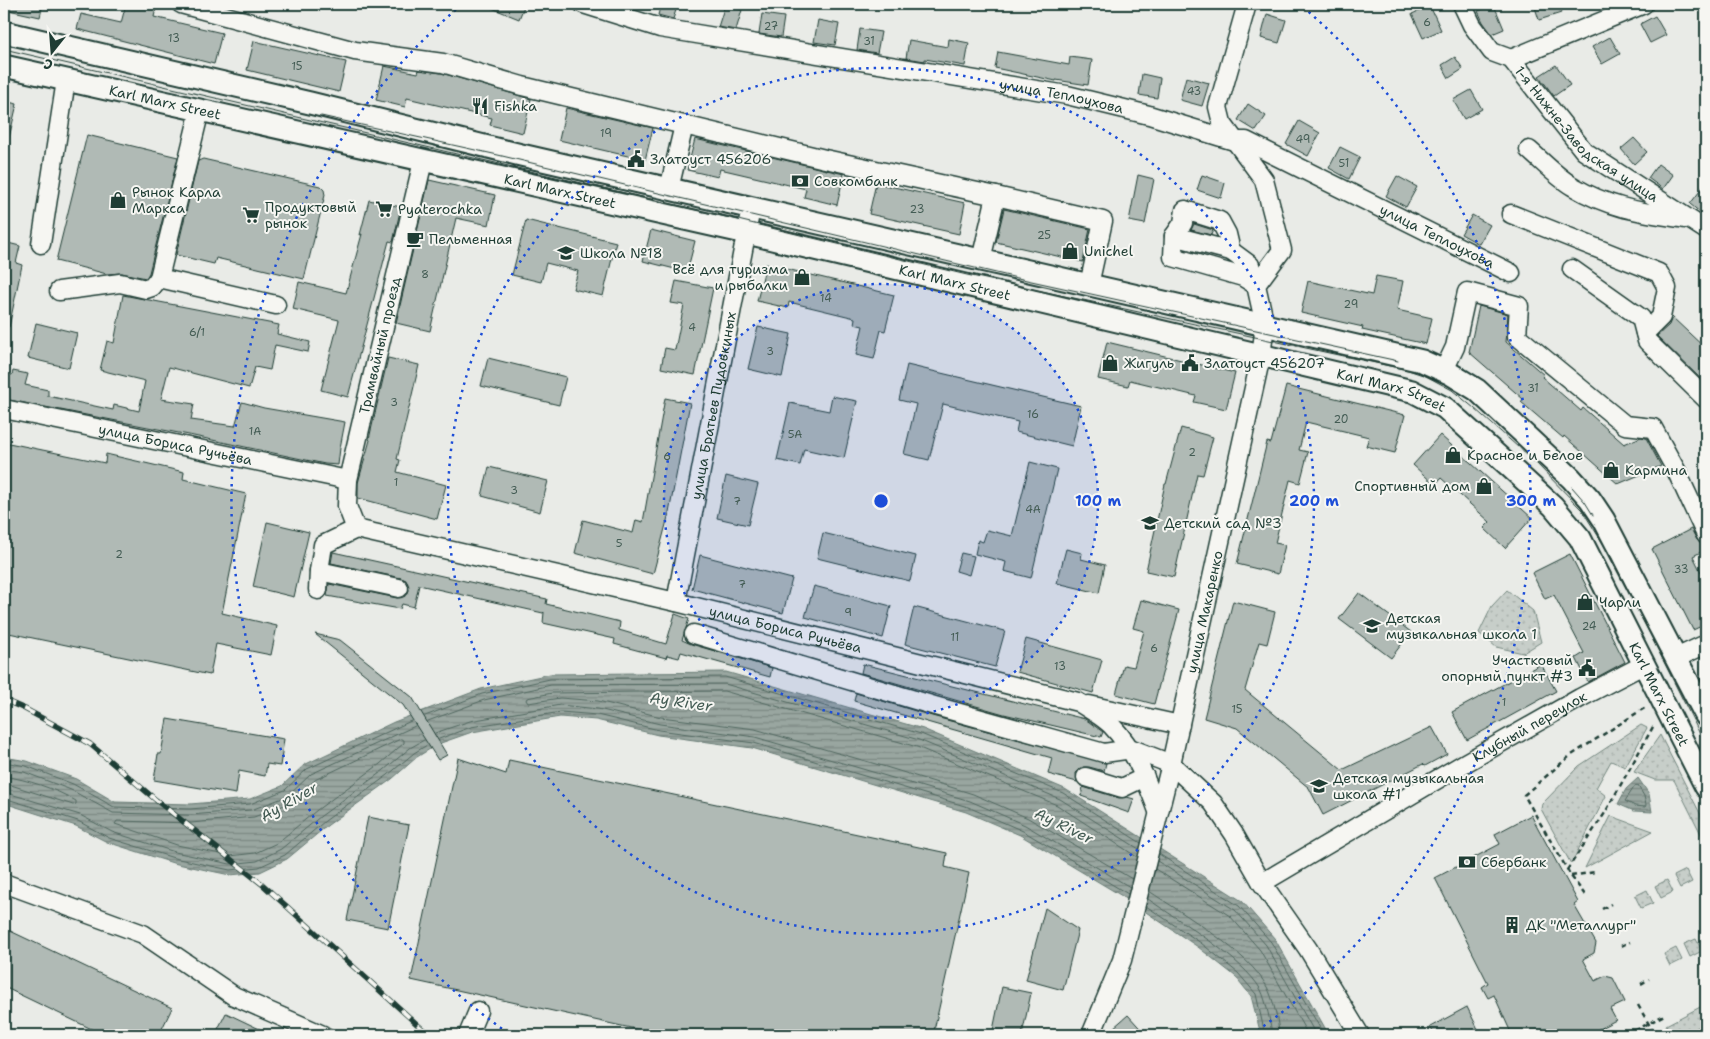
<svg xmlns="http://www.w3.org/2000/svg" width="1710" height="1039" viewBox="0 0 1710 1039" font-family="'Shantell Sans',sans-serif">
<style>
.park{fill:url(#park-dots);stroke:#73867e}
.water{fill:url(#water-rules);stroke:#687c75}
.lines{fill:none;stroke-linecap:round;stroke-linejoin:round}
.shore{stroke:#50675f;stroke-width:1}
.building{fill:#b0bab5;stroke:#1f3d34}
.minor-casing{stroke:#1f3d34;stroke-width:21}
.major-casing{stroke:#1f3d34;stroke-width:25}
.path{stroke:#1f3d34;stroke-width:2.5;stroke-dasharray:5 4;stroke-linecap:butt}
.minor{stroke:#f6f6f2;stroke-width:18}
.major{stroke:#f6f6f2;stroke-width:21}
.tram{stroke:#1f3d34;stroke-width:1}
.rail-casing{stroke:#1f3d34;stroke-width:5.5}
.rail{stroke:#f6f6f2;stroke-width:4;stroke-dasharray:11;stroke-linecap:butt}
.ring{fill:none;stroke:#1d4ed8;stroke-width:2.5;stroke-dasharray:2.5 5}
.labels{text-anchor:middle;stroke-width:4;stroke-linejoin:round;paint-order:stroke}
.number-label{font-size:11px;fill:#435c54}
.street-label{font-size:14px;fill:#1f3d34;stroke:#f6f6f2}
.poi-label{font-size:14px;fill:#1f3d34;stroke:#f6f6f2;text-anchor:start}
.water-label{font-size:15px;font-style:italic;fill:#445c54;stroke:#f6f6f2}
.centre{fill:#1d4ed8;stroke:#f6f6f2;stroke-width:2.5}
.ring-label{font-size:15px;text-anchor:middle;font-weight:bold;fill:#1d4ed8;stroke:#f6f6f2;stroke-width:4;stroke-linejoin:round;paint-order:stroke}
</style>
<defs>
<pattern id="park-dots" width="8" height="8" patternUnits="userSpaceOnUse" patternTransform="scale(1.25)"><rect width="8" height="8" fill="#c7cec9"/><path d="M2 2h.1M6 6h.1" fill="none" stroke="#aab2ad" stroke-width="1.8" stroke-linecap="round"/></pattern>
<pattern id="water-rules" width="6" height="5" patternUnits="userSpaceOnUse" patternTransform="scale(1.25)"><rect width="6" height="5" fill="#99a6a0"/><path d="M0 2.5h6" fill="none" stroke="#7c8883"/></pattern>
</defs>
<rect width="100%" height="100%" fill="#e9ebe7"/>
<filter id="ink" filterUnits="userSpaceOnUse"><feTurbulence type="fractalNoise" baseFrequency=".02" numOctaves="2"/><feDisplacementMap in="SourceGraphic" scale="10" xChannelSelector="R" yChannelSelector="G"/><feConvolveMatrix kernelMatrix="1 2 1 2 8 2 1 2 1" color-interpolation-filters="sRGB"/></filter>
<g filter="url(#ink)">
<path class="park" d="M1507,590L1533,611L1541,642L1523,653L1496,647L1479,633L1492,606Z
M1641,725L1647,728L1625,767L1611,761L1596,788L1606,796L1571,864L1541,809L1542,804L1579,766Z
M1660,735L1706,825V844L1674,780H1655L1634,772Z
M1611,816L1653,831L1585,868Z
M1686,870L1692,882L1680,888L1674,876Z
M1667,880L1673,892L1661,898L1655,886Z
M1647,890L1653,903L1641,908L1635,896Z
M1696,939L1702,951L1690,957L1684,944Z
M1676,948L1682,960L1670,966L1664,954Z
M1706,1004V1023L1684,1035H1671L1666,1025Z"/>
<path class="water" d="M726,672L923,729L1065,789L1242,901L1275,939L1329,1035H1261L1251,996L1235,976L1198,947L1122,896L1020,835L966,812L752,748L658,735L596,720L560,717L472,732L438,744L417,757L392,779L328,825L287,859L260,872L230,875L173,863L107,842L76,826L4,803V757L27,761L76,779L115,802L190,804L250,799L282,786L304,765L394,722L481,689L550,674Z
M1638,778L1649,794L1652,812L1634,811L1618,804L1626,789Z"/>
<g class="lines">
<path class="shore" d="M425,716L482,694L550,679L725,677L921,734L1063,793L1141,843
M428,721L484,700L551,685L725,684L919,740L1060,799L1139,849
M435,733L470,721L560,705L598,709L660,724L755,737L970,801L1025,825L1130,887
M401,739L404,740V743L380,764L317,810L277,843L255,853L230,856L177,845L115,824L117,821L191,823L254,817L292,802L315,780Z
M439,739L471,727L561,712L597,715L659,730L754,743L968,807L1023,831L1128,894
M4,762L26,766L73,784L114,807L190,809L250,804L285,790L307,769L411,721
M4,769L24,772L71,790L113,813L190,815L251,810L288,796L311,774L415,726
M4,776C28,780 54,788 76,801V804L73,805L11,785H4
M1638,786L1644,796L1646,805L1645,807L1635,806L1625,801L1635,786Z
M4,792L80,815L112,832L175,852L230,864L257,861L281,849L321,816L384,770L410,748L424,740
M4,798L78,821L109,838L174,858L230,870L259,867L285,855L325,821L388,775L414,753L427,745
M1159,854L1239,906L1271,942L1324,1035
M1157,861L1235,910L1266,945L1316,1035
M1155,869L1230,916L1260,950L1308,1035
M1132,879L1028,818L973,794L886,767L755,729L661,717L598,701L560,698L528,703L526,700L527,698L552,693L724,691L917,747L1057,805L1137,857
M1149,891C1183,914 1249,952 1267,987C1273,997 1279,1024 1279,1035
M1148,899C1179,921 1243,958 1261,990C1266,1000 1271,1025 1272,1035
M1146,906L1201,943L1238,973L1256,994L1265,1035"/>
</g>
<path class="building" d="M4,4H43L40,17L4,9Z
M126,4H157L154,17L222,33L214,64L77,29L81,14L121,23Z
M482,4H525L519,19Z
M661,4H678L673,19L658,15Z
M1534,4H1558L1561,13L1539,20Z
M725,5L742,10L736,30L718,27Z
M1494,5L1504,29L1492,34L1483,22L1478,11Z
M1430,6L1441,30L1423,38L1412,14Z
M762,14L784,17L781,37L759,34Z
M1267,14L1286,20L1279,43L1261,38Z
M1655,16L1666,35L1650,43L1640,24Z
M818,20L839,24L835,45L814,42Z
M860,29L881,32L877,53L857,50Z
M1610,37L1620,54L1602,64L1592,47Z
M949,39L969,43L965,66L925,59V61L906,58L909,40L948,47Z
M254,41L346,62L339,92L247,70Z
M998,52L1069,65L1070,57L1092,60L1088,85L1056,80V81L995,68Z
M1455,57L1463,69L1449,78L1442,65Z
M1556,65L1570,85L1554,96L1539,76Z
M384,66L418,73L419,70L441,73L531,99L523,133L490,125L492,118L407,98L405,107L376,100Z
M1142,74L1160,78L1157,98L1139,95Z
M1186,77L1209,83L1202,106L1180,100Z
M1471,90L1482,109L1464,119L1453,100Z
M4,101L17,104L8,142H4Z
M1248,104L1266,116L1256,131L1238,120Z
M566,108L653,128L645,160L559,140Z
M1299,121L1320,133L1308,156L1286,144Z
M87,135L178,157L149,273L146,278L122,273L107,274L56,261Z
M1634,138L1647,152L1634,164L1621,149Z
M695,139L844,174L837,205L804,197L806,189L720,169L718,177L687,170Z
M1340,147L1360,157L1349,179L1329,168Z
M203,159L320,186L324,190L325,195L304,279L216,258L214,264L176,255L198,161Z
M1658,164L1673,175L1663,189L1648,178Z
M1138,175L1154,179L1145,224L1129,221Z
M1202,175L1225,183L1221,198L1197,190Z
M1397,176L1417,187L1406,207L1386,196Z
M429,180L495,195L489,225L456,218L430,331L396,323Z
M876,183L965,203L959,234L869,214Z
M1706,183V217L1690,204Z
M369,200L401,207L393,242L389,241L348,397L321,390L339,320L293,309L299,282L346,293L362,234L360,235Z
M1004,209L1090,229L1083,262L996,242Z
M1472,215L1490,225L1479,244L1461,234Z
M526,220L616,242L603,296L573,289L578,271L546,263L541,282L512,275Z
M1194,224L1213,230L1211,235L1191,230Z
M651,230L695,241L687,272L643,261Z
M4,242L20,246L16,263L22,265L9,327H4Z
M766,264L894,295L885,331L881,330L874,359L856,355L863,326L854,324L855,318L789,302L788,308L757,301Z
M1376,276L1403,281L1397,310L1432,318L1426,344L1362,330L1363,327L1301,313L1308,281L1372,295Z
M676,281L713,288L695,375L661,368L665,348L675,350L684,305L671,303Z
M123,295L279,325L277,334L310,342L308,352L275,345L270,370L255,367L249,388L169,367L161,399L194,404L191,420L235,426L242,402L264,408L345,422L340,448L338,465L325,464L189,435L4,399V373L12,375L13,371L28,374L25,385L48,390V396L113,410L114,405L139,411L145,381L100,370L107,341L114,343Z
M1479,306L1508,314L1506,342L1544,375L1542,377L1581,411L1583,408L1624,444L1641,437L1646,438L1661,466L1618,484L1564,436L1563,438L1521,402L1523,399L1469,352Z
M1672,317L1706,349V384L1657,336L1669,325Z
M36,323L77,333L69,368L28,358Z
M758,327L791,334L782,377L748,369Z
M1107,342L1235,373L1226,409L1194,402L1196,396L1130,380L1128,386L1098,379Z
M388,358L419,365L397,459L400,460L397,472L446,485L437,519L358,498V483L370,440L369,439Z
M488,358L566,377L559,405L481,386Z
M907,365L1081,406L1072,446L1016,432L1018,422L943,404L929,460L904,454L916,404L899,400Z
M1286,386L1405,415L1395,453L1366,446L1369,437L1306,422L1299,450L1308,452L1300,483L1290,480L1275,543L1285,545L1278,574L1237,564L1267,442L1271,443Z
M832,396L857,401L844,458L804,449L800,465L777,460L790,403L829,411Z
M665,398L690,403L669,513L653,574L575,553L583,520L633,533L636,520L643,522Z
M1181,428L1213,437L1203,475L1197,474L1174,577L1146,571L1165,484H1166Z
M1440,435L1532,518L1505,548L1484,528L1490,522L1441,478L1435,485L1413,465Z
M4,442L105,463L106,454L184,472L183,479L246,494L222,613L277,626L271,655L216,644L210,675L4,632Z
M1030,462L1057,469L1031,578L1004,571L1006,562L975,554L978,540L983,542L987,530L1012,536Z
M489,467L548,481L540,512L482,496Z
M726,476L758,484L748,525L717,518Z
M267,522L309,532L294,597L253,587Z
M1691,529L1697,540L1703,545L1705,550L1693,556L1706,582V624L1693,630L1652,549Z
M823,533L916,556L910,581L817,558Z
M1066,549L1082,553L1081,559L1105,565L1099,593L1057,583Z
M333,552L547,599L546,604L620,622L619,630L666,644L675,614L689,619L682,640L691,644L772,668L770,677L681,652L679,658L667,655L666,658L614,644L615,639L543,623L544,612L543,613L419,585L414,607L402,604L400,609L327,596L329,584L397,598L407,595L409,590L406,580L401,578L331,563Z
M961,553L974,556L969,575L956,571Z
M1570,554L1625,662L1588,682L1576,658L1584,653L1554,595L1545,599L1532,573Z
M700,555L792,579L783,613L692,589Z
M814,586L891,606L883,638L805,617Z
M1359,593L1411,632L1391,658L1339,619Z
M1141,600L1179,610L1154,704L1116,694L1124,665L1134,667L1144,631L1133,628Z
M1233,601L1275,612L1267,644L1259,642L1245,690L1342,770L1432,727L1447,754L1425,766L1423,764L1323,815L1309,788L1237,728L1204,718Z
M914,607L1005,631L995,667L905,644Z
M315,634L340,640L412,697L447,755L438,760L403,705Z
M1026,639L1102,660L1093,693L1017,672Z
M863,664L1085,719L1103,732L1101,737L1004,714L861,673Z
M1541,664L1556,691L1467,740L1452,712Z
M856,693L932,716L1106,763L1104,771L1089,767H1083L1076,773L1077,782L1048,774L1052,758L854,701Z
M167,719L284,739L280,766L267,764L265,776L239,771L236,794L154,780L158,754H161Z
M458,758L506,774L509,760L947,853L945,867L969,873L933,1035H663L411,980Z
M1083,787L1119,798L1127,797L1134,799L1129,813L1081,796Z
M1531,815L1578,902L1574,905L1596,943L1594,953L1583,959L1595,981L1605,976L1613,978L1625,1002L1610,1009L1616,1020L1587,1035H1512L1494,995L1488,998L1482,987L1488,983L1435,878L1500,844L1495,834Z
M368,817L409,825L388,928L347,920Z
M1045,908L1078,930L1063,990L1026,980Z
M4,928L172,1008L159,1035H104L4,987Z
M1002,987L1031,993L1022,1035H992Z
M1467,1007L1481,1035H1435L1430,1027Z
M226,1013L272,1035H215Z
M1128,1015L1146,1035H1105Z"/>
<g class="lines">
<g class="minor-casing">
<g id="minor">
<path d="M181,4L355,51L443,63L522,86L825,159L996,196L981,260"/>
<path id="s1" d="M583,4L660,28L1067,95L1149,115L1234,141H1246L1511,273"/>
<path id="s2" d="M1462,4L1472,25L1492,52L1511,59L1584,151L1706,230"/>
<path d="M1511,59L1644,4"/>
<path d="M200,110L159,278L276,305"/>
<path d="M1529,150C1543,162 1558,178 1574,187C1611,209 1643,212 1685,219"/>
<path d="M669,189L684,125"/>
<path d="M996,196L1103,221L1089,285"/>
<path d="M1185,210L1220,221L1227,234L1231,251L1250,265L1256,285L1243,277L1173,257L1174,236L1183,223Z"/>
<path d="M1511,214L1659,273L1667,288L1661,317L1645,333"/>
<path d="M1174,236L1231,251"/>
<path d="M41,244L66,80"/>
<path d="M1572,269L1641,318L1647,341L1706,399"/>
<path d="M59,291L120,283L146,289L152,287L159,278"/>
<path d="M1444,370L1455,347L1467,292L1519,306L1517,336L1625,425L1653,428L1676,470L1706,535"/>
<path id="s3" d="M4,409L348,480"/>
<path id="s4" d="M356,529L676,602L1078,702C1089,709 1102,716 1111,725C1135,750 1146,779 1158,811"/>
<path id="s5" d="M356,529L347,506L348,480L423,161"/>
<path d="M319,571L399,588"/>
<path d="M318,590L319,571L323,545L356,529"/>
<path id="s6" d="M676,602L751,208"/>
<path d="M694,634L935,706L1104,753L1132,749L1171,764L1213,803L1234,834L1262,883L1308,949L1360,1035"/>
<path d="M1676,658L1706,644"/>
<path d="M1089,705L1180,725"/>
<path d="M1086,777L1122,788L1145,777"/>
<path d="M4,883L143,934L234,996L323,1035"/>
<path id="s7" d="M1262,883L1465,763L1580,698L1643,665"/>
<path d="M468,1035L478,1011"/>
<path id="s8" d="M1091,1035L1122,960L1171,764L1261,356L1265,325L1256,285L1282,250L1264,180L1222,123L1218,107L1247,4"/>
</g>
</g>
<g class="major-casing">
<g id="major">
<path d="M4,32L310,103L521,155L1422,361L1451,374L1477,390L1571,478L1590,499L1604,520L1706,716"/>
<path id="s9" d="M4,66L747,233L1412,391L1445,408L1553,506L1580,538L1706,787"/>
</g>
</g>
<path class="path" d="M1702,804L1706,811
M1567,870L1605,813L1654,725
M1571,876L1595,872
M1585,895L1571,876L1524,795L1570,756L1646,707
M1602,909L1611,904
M1621,946L1630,942
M1641,984L1649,979
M1638,1005L1655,1035
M1627,1035L1666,1014
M1694,1035L1696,1034"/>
<use href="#minor" class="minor"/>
<use href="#major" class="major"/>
<path class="tram" d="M4,49L642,197L967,275L1408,370L1426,376L1452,390L1474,408L1536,463L1582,510L1612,558L1706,746
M321,116L498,155L1013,277L1398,361
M1572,487L1585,502L1593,515"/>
<g class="rail-casing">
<path id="rail" d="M4,700L25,709L90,744L156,800L262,884L429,1035"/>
</g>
<use href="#rail" class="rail"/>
</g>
</g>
<circle cx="881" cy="501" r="217" fill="#1d4ed8" fill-opacity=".12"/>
<g class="ring">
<circle cx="881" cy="501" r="217"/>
<circle cx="881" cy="501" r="433"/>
<path d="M508 1033A650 650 0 0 1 459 7M1303 7A650 650 0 0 1 1254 1033"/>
</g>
<defs>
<g id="restaurant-bare" transform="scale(1.35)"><path d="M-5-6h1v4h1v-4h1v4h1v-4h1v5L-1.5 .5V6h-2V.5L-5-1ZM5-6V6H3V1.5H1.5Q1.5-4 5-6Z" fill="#1f3d34" stroke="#f6f6f2" stroke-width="2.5" paint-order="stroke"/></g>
<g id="civic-bare" transform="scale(1.35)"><path d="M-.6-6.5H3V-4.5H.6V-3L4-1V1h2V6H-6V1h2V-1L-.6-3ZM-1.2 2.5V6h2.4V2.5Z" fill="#1f3d34" stroke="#f6f6f2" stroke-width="2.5" paint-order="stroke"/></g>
<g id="bank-bare" transform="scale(1.35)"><path d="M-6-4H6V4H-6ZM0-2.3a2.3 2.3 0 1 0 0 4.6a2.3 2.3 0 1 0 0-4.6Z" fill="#1f3d34" stroke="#f6f6f2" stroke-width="2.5" paint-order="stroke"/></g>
<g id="shop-bare" transform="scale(1.35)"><path d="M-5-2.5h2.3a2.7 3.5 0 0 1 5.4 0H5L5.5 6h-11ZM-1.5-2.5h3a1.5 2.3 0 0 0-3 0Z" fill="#1f3d34" stroke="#f6f6f2" stroke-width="2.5" paint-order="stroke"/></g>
<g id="supermarket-bare" transform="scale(1.35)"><path d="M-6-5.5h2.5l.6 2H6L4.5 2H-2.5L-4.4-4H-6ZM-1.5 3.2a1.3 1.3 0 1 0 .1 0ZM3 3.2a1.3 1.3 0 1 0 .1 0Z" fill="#1f3d34" stroke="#f6f6f2" stroke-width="2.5" paint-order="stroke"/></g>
<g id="cafe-bare" transform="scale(1.35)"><path d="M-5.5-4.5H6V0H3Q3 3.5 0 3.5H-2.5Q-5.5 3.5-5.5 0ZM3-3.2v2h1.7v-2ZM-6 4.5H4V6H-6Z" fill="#1f3d34" stroke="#f6f6f2" stroke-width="2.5" paint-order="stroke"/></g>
<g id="school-bare" transform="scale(1.35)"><path d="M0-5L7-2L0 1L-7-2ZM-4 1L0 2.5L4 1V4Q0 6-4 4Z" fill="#1f3d34" stroke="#f6f6f2" stroke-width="2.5" paint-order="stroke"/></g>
<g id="building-bare" transform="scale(1.35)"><path d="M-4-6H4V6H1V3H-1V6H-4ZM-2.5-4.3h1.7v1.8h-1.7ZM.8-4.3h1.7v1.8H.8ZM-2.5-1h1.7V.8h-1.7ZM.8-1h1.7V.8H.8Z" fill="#1f3d34" stroke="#f6f6f2" stroke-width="2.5" paint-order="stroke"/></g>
</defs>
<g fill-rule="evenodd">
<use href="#restaurant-bare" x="480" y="106"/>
<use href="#civic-bare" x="636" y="159"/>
<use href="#bank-bare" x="800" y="181"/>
<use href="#shop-bare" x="118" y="200"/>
<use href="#supermarket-bare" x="384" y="209"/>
<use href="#supermarket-bare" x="251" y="215"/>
<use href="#cafe-bare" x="415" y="239"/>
<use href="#shop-bare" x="1070" y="251"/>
<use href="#school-bare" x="566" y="253"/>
<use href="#shop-bare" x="802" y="277"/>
<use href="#shop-bare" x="1110" y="363"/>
<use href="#civic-bare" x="1190" y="363"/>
<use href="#shop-bare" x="1453" y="455"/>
<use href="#shop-bare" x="1611" y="470"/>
<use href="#shop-bare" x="1484" y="486"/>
<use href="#school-bare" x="1150" y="523"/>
<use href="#shop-bare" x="1585" y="602"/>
<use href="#school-bare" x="1372" y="626"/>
<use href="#civic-bare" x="1587" y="668"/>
<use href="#school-bare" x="1319" y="786"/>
<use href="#bank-bare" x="1467" y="862"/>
<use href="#building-bare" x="1512" y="925"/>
</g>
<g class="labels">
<g class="number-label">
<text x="1427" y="26">6</text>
<text x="771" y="30">27</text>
<text x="174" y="42">13</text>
<text x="869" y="45">31</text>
<text x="297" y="70">15</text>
<text x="1194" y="95">43</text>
<text x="606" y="137">19</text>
<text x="1303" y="143">49</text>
<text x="1344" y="167">51</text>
<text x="917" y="213">23</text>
<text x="1044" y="239">25</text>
<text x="425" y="278">8</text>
<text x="826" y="302">14</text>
<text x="1351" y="308">29</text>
<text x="692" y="331">4</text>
<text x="197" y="336">6/1</text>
<text x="770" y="355">3</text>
<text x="1533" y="392">31</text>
<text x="394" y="406">3</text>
<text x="1033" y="418">16</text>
<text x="1341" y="423">20</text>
<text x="255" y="435">1А</text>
<text x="795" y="438">5А</text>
<text x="1192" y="456">2</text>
<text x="667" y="460">6</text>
<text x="396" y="486">1</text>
<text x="514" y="494">3</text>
<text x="737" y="505">7</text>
<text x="1033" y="513">4А</text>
<text x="619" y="547">5</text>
<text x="119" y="558">2</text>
<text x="1681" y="573">33</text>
<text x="742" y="588">7</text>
<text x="848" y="616">9</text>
<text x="1589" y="630">24</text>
<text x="955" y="641">11</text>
<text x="1154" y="652">6</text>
<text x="1060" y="670">13</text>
<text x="1504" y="706">1</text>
<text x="1237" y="713">15</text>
</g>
<g class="street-label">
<text dy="5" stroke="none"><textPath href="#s1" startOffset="488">улица Теплоухова</textPath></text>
<text dy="5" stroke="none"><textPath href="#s9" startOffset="165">Karl Marx Street</textPath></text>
<text dy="5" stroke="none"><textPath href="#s2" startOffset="185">1-я Нижне-Заводская улица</textPath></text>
<text dy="5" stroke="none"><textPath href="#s9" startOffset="570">Karl Marx Street</textPath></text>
<text dy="5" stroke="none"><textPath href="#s1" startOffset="892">улица Теплоухова</textPath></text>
<text dy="5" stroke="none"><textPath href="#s9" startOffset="975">Karl Marx Street</textPath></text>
<text dy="5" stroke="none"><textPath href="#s5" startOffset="189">Трамвайный проезд</textPath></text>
<text dy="5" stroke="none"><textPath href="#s9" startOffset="1425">Karl Marx Street</textPath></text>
<text dy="5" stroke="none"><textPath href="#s6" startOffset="200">улица Братьев Пудовкиных</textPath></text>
<text dy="5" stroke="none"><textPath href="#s3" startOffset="175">улица Бориса Ручьёва</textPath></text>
<text dy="5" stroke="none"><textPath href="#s8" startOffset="439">улица Макаренко</textPath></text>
<text dy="5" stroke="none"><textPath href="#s4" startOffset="441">улица Бориса Ручьёва</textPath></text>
<text dy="5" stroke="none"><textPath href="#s9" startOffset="1845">Karl Marx Street</textPath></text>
<text dy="5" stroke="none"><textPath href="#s7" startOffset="310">Клубный переулок</textPath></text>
</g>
<g class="poi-label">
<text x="494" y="111">Fishka</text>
<text x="650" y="164">Златоуст 456206</text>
<text x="814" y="186">Совкомбанк</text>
<text x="132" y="197">Рынок Карла<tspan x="132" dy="16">Маркса</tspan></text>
<text x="265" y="212">Продуктовый<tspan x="265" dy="16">рынок</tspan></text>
<text x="398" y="214">Pyaterochka</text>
<text x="429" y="244">Пельменная</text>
<text x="1084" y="256">Unichel</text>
<text x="580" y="258">Школа №18</text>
<text x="788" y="274" text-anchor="end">Всё для туризма<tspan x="788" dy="16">и рыбалки</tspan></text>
<text x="1124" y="368">Жигуль</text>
<text x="1204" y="368">Златоуст 456207</text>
<text x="1467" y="460">Красное и Белое</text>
<text x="1625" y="475">Кармина</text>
<text x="1470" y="491" text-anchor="end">Спортивный дом</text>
<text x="1164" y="528">Детский сад №3</text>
<text x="1599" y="607">Чарли</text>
<text x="1386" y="623">Детская<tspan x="1386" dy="16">музыкальная школа 1</tspan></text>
<text x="1573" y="665" text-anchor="end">Участковый<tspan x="1573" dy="16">опорный пункт #3</tspan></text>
<text x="1333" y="783">Детская музыкальная<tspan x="1333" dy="16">школа #1</tspan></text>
<text x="1481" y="867">Сбербанк</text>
<text x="1526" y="930">ДК "Металлург"</text>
</g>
<g class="water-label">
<text transform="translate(681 702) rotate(8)" y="5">Ay River</text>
<text transform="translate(289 802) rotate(-30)" y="5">Ay River</text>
<text transform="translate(1064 826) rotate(26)" y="5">Ay River</text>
</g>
</g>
<circle cx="881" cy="501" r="8" class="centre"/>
<g class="ring-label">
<text x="1098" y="506">100 m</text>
<text x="1314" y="506">200 m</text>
<text x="1531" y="506">300 m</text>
</g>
<rect width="1710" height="1039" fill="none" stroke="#f6f6f2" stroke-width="20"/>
<rect x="10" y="10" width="1690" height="1019" fill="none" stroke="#1f3d34" stroke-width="2" filter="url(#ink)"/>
<g transform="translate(52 52) rotate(197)" stroke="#f6f6f2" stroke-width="4" paint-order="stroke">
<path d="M0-4L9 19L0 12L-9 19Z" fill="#1f3d34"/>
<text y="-8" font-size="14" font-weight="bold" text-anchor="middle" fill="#1f3d34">С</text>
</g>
</svg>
